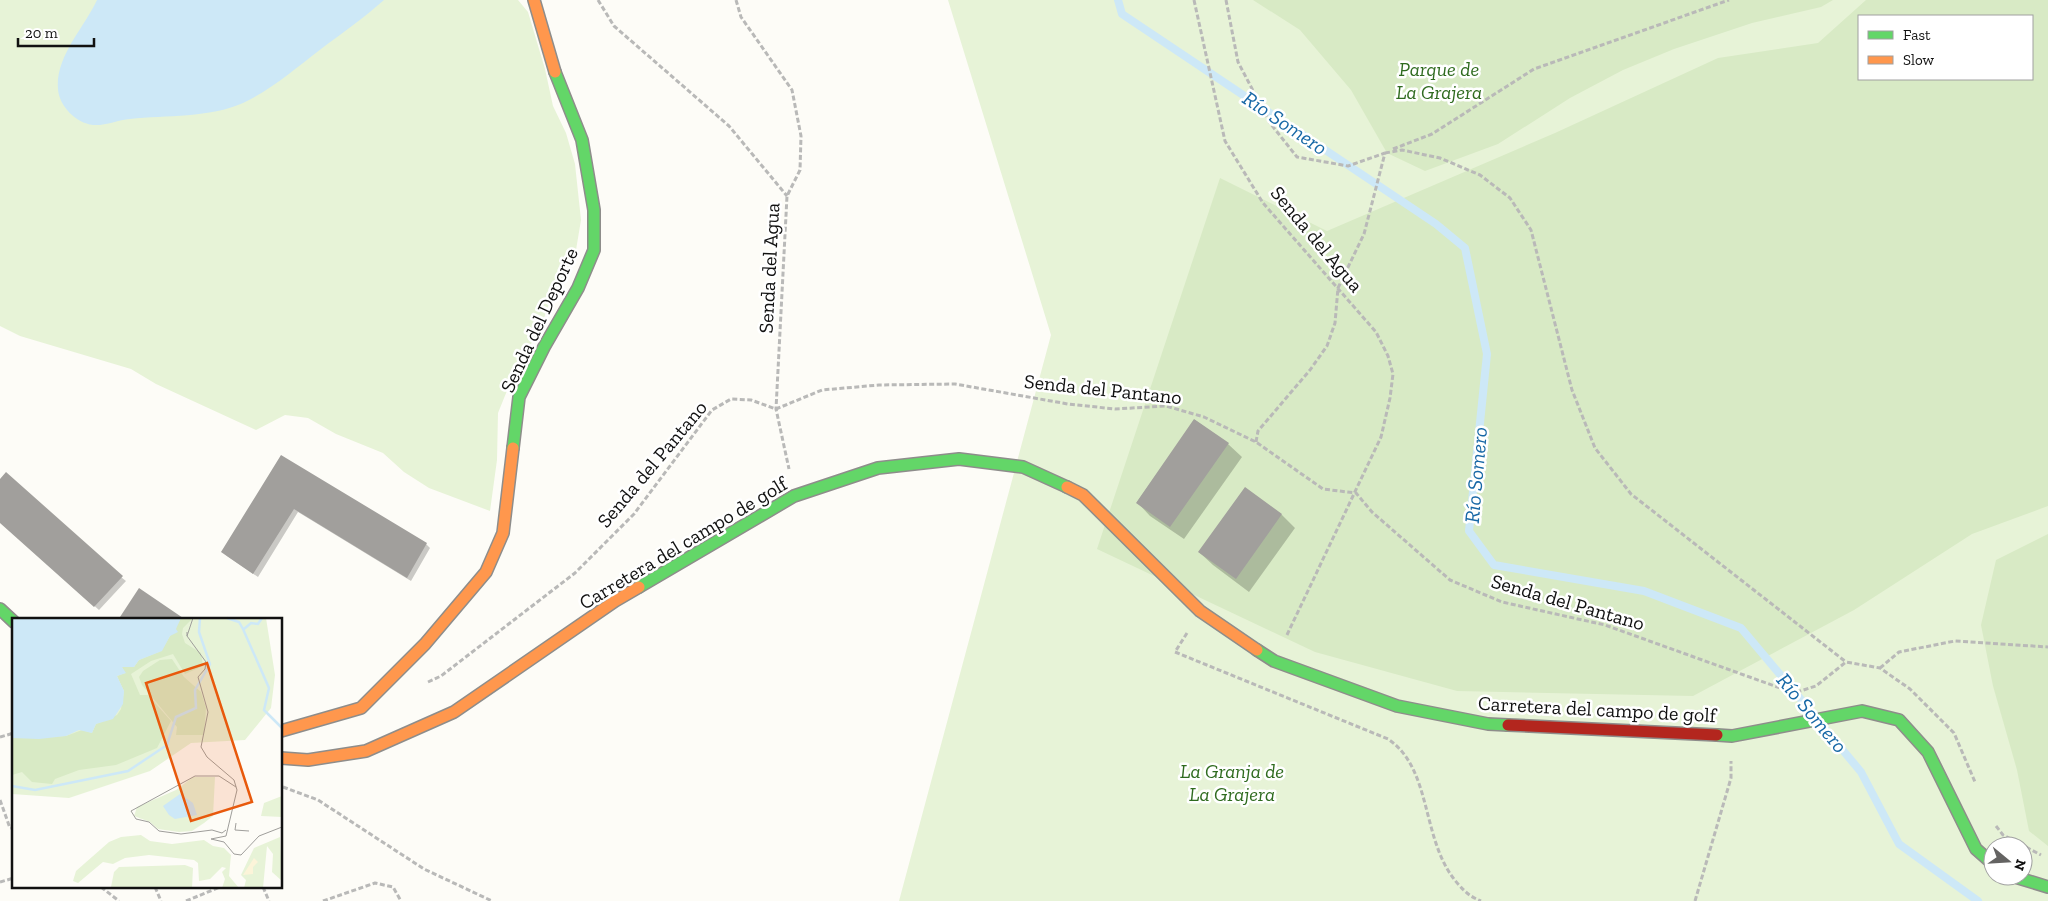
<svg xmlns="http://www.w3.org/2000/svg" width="2048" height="901" viewBox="0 0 2048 901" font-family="'Zilla Slab',serif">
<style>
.green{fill:#e7f3d7;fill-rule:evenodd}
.forest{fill:#d8eac5;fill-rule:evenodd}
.water{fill:#cde8f7}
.shadow{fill:#0003}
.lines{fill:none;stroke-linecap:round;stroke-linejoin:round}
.stream{stroke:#cde8f7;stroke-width:8}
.building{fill:#a19f9c}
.fast-casing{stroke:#8e8d8b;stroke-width:14}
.slow-casing{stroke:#8e8d8b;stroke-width:14}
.jam-casing{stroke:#8e8d8b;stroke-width:14}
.path{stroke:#b9b9b8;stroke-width:3;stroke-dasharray:5 2.5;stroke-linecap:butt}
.fast{stroke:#63d668;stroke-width:11}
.slow{stroke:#ff974d;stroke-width:11}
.jam{stroke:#b3261e;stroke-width:11}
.labels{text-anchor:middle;stroke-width:5;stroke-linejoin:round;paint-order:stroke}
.park-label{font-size:20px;font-style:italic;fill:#2f6b1f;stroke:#fff}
.street-label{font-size:20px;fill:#111;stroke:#fff}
.water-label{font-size:21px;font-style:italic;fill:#1768a6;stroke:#fff}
.inset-river{fill:none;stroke:#cde8f7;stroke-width:2.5}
.inset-road{fill:none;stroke:#9f9e9b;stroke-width:1}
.view{fill:#e8590c;fill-opacity:0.15;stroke:#e8590c;stroke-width:2.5}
.inset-edge{fill:none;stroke:#111;stroke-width:2.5}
</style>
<rect width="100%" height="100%" fill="#fdfcf7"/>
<path class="green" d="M0,0H518L528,12L545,69L553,106L566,133L575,164L581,220L576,250L570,270L552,296L544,318L527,352L519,361L498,413L497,460L490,511L429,488L404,472L383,453L336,434L308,418L285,415L256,430L156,384L131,369L20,336L0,326Z
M948,0H2048V901H899L1051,335ZM1859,16H2032V79H1859ZM1993,846H2023V876H1993Z"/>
<path class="forest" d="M1253,0H1833L1821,7L1752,23L1674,49L1623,70L1570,98L1498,144L1425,171L1387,153L1351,90L1300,30Z
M1866,0H2048V506L1972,534L1854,610L1693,696L1457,691L1315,652L1097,549L1220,178L1327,231L1555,133L1718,58L1818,43ZM1859,16H2032V79H1859Z
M2048,534V846L2029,831L2017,770L1993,686L1981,625L1996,560Z"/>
<path class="water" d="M97,0H384C364,18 342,33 321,49C296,68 271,90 243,103C210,118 166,115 130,119C118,120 105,126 93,125C76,123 59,106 58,89C55,57 84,28 97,0Z"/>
<path class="shadow" d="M1195,420L1228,444L1242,457L1184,539L1150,516L1137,502Z
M281,456L426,544L430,548L411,581L298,512L258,577L227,556L223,552Z
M0,481L126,581L99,610L0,522Z
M1245,488L1282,515L1295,528L1249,592L1213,565L1199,552Z"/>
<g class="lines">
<path class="stream" d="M1118,0L1122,14L1436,224L1465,248L1487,354L1469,531L1494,565L1644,591L1741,628L1814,715
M1821,724L1861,772L1899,844L1978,901"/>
</g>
<path class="building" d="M1194,419L1229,443L1170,527L1136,503Z
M281,455L427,543L407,578L294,509L253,574L221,552Z
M6,472L123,576L94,607L0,523V479Z
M1245,487L1282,514L1236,579L1198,552Z
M139,588L186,620H118Z"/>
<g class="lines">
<g class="fast-casing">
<path id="fast" d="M513,448L519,397L544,347L578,288L594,250V210L582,140L555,72
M639,587L794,496L878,468L959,459L1023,467L1067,487
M0,609L14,622
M1257,650L1274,661L1397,706L1488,724L1508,725
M1717,735L1732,736L1862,711L1899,720L1928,752L1976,849L1993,864
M2012,876L2048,887"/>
</g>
<g class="slow-casing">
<path id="slow" d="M534,0L555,72
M1067,487L1083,495L1200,611L1257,650
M281,731L361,708L425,644L486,572L503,533L513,448
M281,758L308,760L366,751L454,712L615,601L639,587"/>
</g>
<g class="jam-casing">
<path id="jam" d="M1508,725L1717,735"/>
</g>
<path class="path" d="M598,0L614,26L729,126L787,196
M736,0L741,17L792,90L801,136L800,170L787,196L776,409L789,469
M1194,0L1225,141L1263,203L1376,332L1388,356L1393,374L1390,398L1381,437L1286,637
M1226,0L1238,62L1270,123L1297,157L1348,166L1385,153
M1393,149L1432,134L1534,69L1729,0
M1385,153L1402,150L1440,158L1480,175L1510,198L1531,230L1572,390L1595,448L1631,494L1846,662
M1256,442L1258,431L1310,370L1327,346L1335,323L1338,288L1364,234L1385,153
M1187,633L1175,652L1388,739C1434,770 1420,843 1459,885C1466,893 1471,897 1481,901
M1880,668L1899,652L1955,641L2048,647
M428,682L441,676L575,573L634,514L712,410L731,399L751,400L776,409L822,390L879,385L955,384L1068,404L1115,409L1166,406L1204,417L1256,442L1323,489L1356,493L1372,512L1450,580L1502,602L1605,625L1794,693L1816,686L1846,662L1880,668L1910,689L1954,733L1975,782
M0,737L14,733
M283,787L318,800L424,869L492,901
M0,800L10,828H14
M1996,826L2003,835L2041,855
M0,882L14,878
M101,887L119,901
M155,887L161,901
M263,887L269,901
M186,901L220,887
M323,901L375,883L393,887L401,901
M1695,901L1731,778V761"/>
<use href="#fast" class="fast"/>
<use href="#slow" class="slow"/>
<use href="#jam" class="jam"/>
</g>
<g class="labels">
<g class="park-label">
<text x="1439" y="76">Parque de<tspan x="1439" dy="23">La Grajera</tspan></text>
<text x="1232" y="778">La Granja de<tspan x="1232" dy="23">La Grajera</tspan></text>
</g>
<g class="street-label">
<text transform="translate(1317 239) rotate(50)" y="7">Senda del Agua</text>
<text transform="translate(769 268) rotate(-87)" y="7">Senda del Agua</text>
<text transform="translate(539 320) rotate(-65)" y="7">Senda del Deporte</text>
<text transform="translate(1103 389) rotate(6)" y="7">Senda del Pantano</text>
<text transform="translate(652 464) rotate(-50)" y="7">Senda del Pantano</text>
<text transform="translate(683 543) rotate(-31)" y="7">Carretera del campo de golf</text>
<text transform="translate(1568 602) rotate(16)" y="7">Senda del Pantano</text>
<text transform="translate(1597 709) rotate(3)" y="7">Carretera del campo de golf</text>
</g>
<g class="water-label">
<text transform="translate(1285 123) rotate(34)" y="7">Río Somero</text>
<text transform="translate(1476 475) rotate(-85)" y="7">Río Somero</text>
<text transform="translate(1812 713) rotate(50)" y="7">Río Somero</text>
</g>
</g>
<g transform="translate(12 618)">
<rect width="270" height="270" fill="#fdfcf7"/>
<path d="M0,0H254L263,57L259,90L233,122L179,125L138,153L57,180L0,176ZM181,159H203L201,198L192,205L180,213L167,214L146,211L138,204L122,198L125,189L164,172ZM270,178V199L249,198L252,185ZM129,217L138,223L160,226L192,222L201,228L212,230L219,237L217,258L227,270H210L213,261L210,254L214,250L210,249L198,261L187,263L186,245L182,242L137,237L113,240L101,246L91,244L66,265L61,263L64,253L97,224L109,219ZM268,219L270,263L260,254L261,236L255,228L251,270H232L234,262L229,257L242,230ZM173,247L181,250L180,270L99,269L102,254L107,249Z" fill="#e7f3d7"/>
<path d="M169,0H181L171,10L170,16L173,25L189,35L191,48L173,56L161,36L139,43L119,56L128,77H136L159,103L145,130L104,147L67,152L43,161L40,166L20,164L10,154L0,157V120L54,118L70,112L80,115L84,106L105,97L109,91L112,73L105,58L113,55L110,49H122L127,42L149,33ZM160,41L172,59L189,74L194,90L192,117H164L165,109L130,67L127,59L131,53L148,42Z" fill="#d8eac5"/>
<path d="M242,240L246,244L241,249V256L231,257Z" fill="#fcf4d9"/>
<path d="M0,0H169L164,11L166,14L158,18L150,33L127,42L122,49H110L114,55L105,58L112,73L111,86L101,101L84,106L80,115L67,112L54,118L27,121L0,120ZM168,176L181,185L185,197L163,201L157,197L151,188Z" fill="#cde8f7"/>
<path class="inset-river" d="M215,0L227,4L231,11L257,70L252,92L270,110M232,11L239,5L246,6L250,0M0,168L23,172L116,153L155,127L164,99L184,90L183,72L198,46L187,14L188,0"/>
<path class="inset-road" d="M175,14V18L181,0M175,18L194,44L193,51L186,59L196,94L189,129L195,139L222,162L225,172L214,218L199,221L212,224L222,236L229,237L247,218L270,209M224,205L223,212L237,213M214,212L210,215L200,212L169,216L147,213L137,204L124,201L119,193L183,158H207L224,169"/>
<path class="view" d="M195,45L240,184L179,203L134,65Z"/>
<rect width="270" height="270" class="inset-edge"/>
</g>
<rect x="1858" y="15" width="175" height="65" fill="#ffffff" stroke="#a0a0a0"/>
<rect x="1868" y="31" width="25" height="8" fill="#63d668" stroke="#a0a0a0"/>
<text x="1903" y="40" font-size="15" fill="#111111">Fast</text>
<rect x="1868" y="56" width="25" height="8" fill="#ff974d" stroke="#a0a0a0"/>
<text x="1903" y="65" font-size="15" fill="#111111">Slow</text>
<g transform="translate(2008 861) rotate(108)"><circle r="24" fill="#ffffff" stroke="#a0a0a0"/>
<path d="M0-4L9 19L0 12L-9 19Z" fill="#646362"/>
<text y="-8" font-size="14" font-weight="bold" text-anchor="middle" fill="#111111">N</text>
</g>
<path d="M18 38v8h76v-8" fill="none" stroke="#111111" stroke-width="2.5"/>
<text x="25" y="38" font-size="15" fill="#111111" stroke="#ffffff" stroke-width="4" paint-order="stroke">20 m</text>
</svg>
